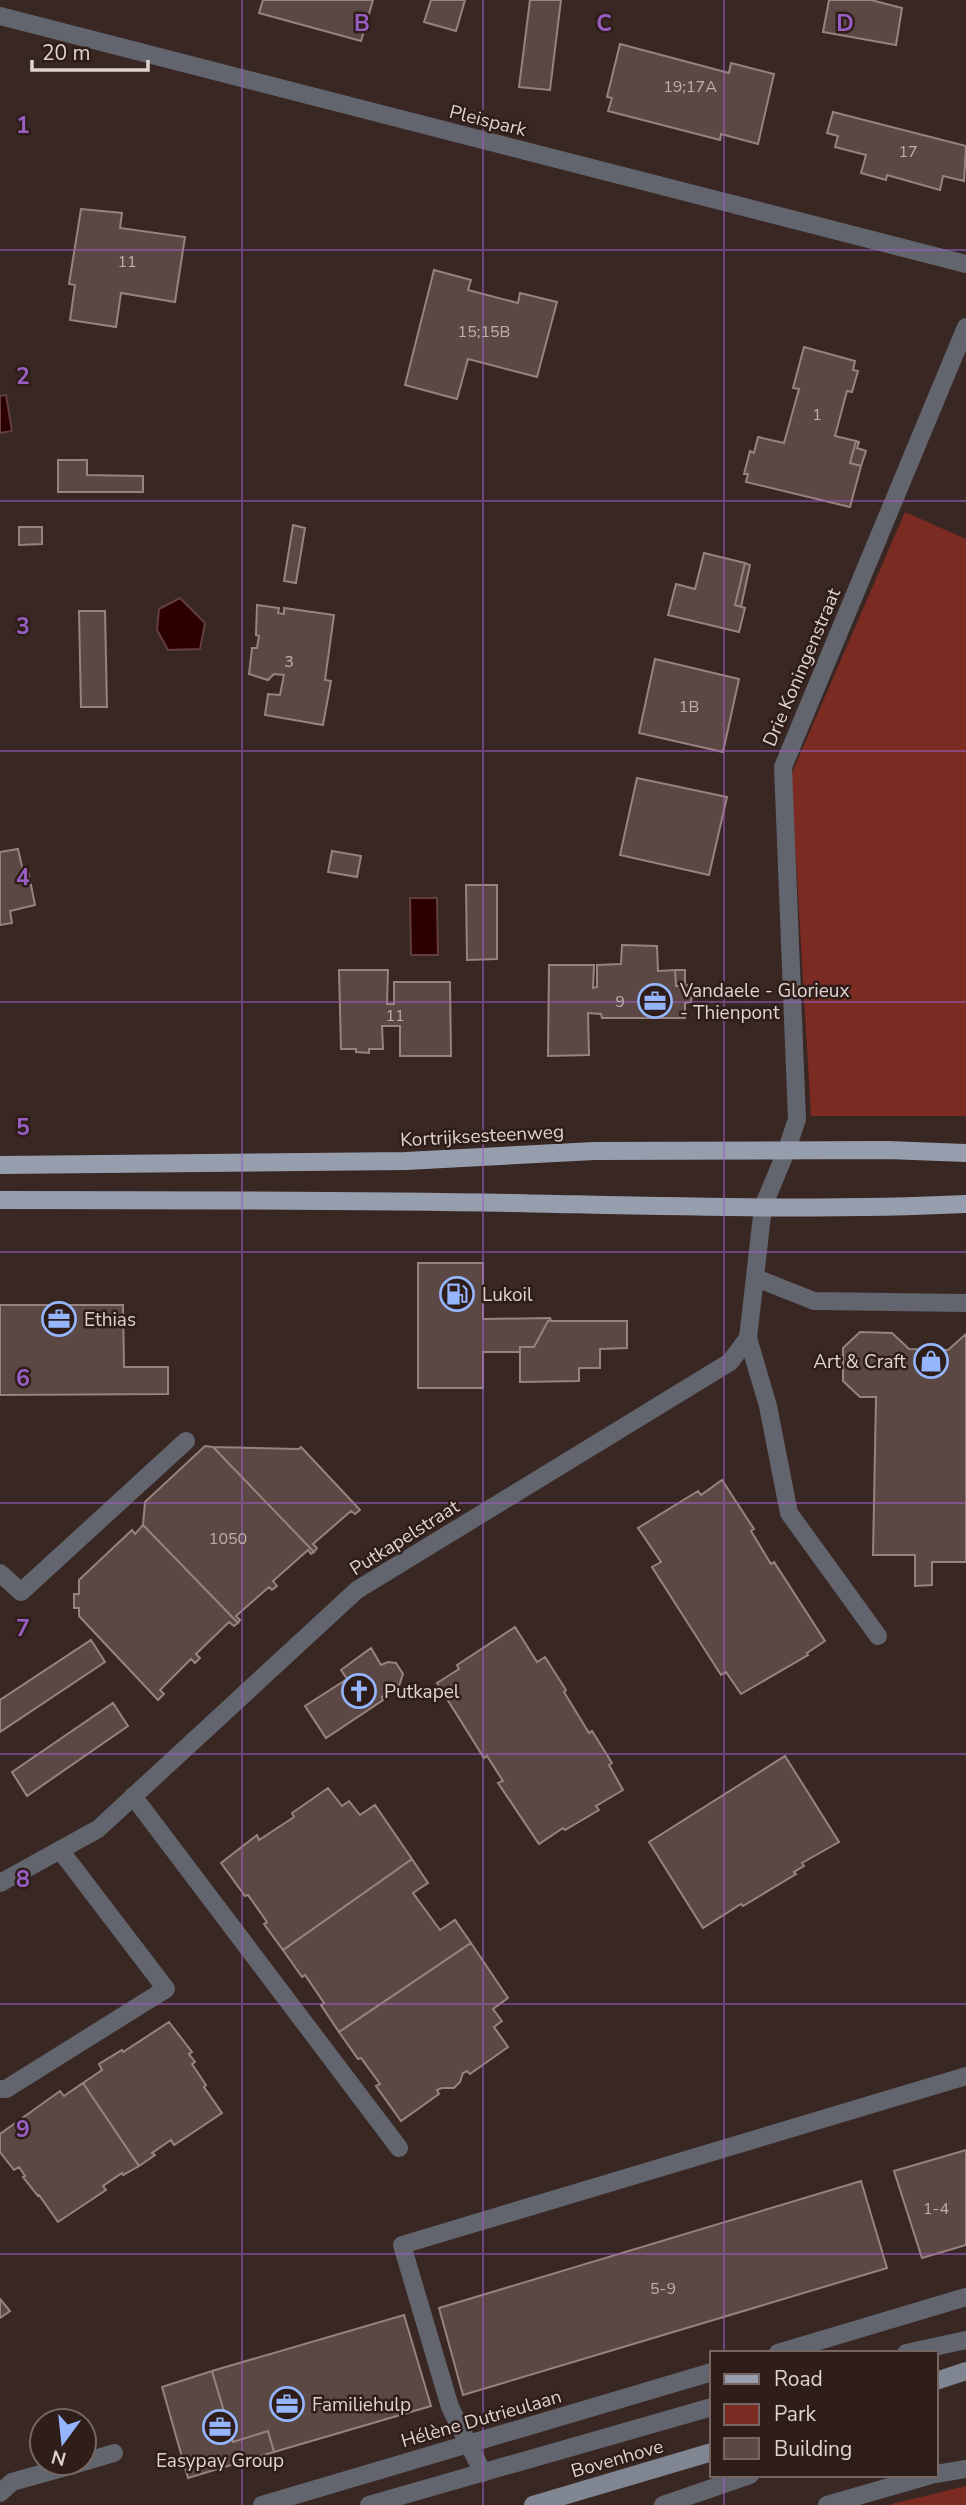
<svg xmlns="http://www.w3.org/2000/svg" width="966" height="2505" viewBox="0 0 966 2505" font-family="'Nunito Sans',sans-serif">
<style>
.green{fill:#7b2b21}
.water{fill:#2d0000;stroke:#623f3e;stroke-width:2}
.building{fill:#5b4744;stroke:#98827e;stroke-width:2}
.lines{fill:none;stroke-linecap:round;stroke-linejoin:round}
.lane{stroke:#62656d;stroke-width:18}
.street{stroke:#62656d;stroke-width:18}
.secondary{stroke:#7f8591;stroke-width:18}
.primary{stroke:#969ead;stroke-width:18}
.grid{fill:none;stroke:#995ec4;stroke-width:2;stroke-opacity:0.55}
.labels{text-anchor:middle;stroke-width:5;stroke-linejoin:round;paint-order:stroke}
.number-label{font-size:16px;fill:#beb0ad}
.street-label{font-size:19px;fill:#dfd3d0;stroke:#2f1d1a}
.poi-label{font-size:19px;fill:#dfd3d0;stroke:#2f1d1a;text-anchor:start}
.grid-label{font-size:23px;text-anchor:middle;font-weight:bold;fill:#995ec4;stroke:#2f1d1a;stroke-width:5;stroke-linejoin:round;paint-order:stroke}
</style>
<rect width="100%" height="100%" fill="#392724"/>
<path class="green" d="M905,512L966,539V1116H811L791,775Z
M966,2486V2505H888Z"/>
<path class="water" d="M6,395L12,431L0,433V396Z
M180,598L205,623L200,649L168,650L157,630L159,609Z
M410,898H437L438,955H411Z"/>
<path class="building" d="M263,0H373L361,41L259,13Z
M431,0H465L456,31L424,22Z
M530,0H561L550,90L519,87Z
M829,0H871L902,8L896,45L823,32Z
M620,44L729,73L731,63L774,74L758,144L721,134L720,140L608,111L612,98L607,97Z
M833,112L966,146L964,181L943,176L940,190L887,175L886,180L861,173L866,155L835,147L838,136L827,133Z
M81,209L122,213L120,228L185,237L175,302L121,293L116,327L70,320L75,285L69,284Z
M434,270L471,280L468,290L518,303L520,293L557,302L537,377L468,359L457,399L405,385Z
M804,347L855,361L853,370L858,371L852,392L847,391L835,436L856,441L850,463L861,466L850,507L746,482L748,474H744L750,451L754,453L758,437L784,443L799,389L793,388Z
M856,441L859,442L857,448L866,451L861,466L850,463Z
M58,460H87V475L143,476V492H58Z
M293,525L305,528L296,583L284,581Z
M19,527H42V544L19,545Z
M704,553L745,563L735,605L745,608L739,632L668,615L676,584L695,589Z
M745,563L750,565L741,607L735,605Z
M257,605L279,608L278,613L284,614V608L334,615L325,680L331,681L323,725L265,715L268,694L280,695L284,675L274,674L268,680L249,674L252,648H257L259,636L256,635Z
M79,611H105L107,707H81Z
M655,659L739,679L723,752L639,733Z
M637,778L727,797L709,875L620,855Z
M18,849L23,871L28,870L35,905L10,911L12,923L0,925V852Z
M332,851L361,856L357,877L328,872Z
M466,885H497V959L467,960Z
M622,945L657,946L658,971L675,970L676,986L690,985L693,989L691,1002L685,1003V1018H602L601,1014L588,1013L589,1055L548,1056L549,965H594L593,988L597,987V965L621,964Z
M339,970H388L387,1004H394V982H450L451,1056H400V1026H382L383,1049H369V1053L356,1052V1049H341Z
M675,970H685V986H676Z
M418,1263H483V1319L550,1318L551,1321H548L534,1347H520V1352H483V1388H418Z
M0,1305H123L124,1367H168V1394L0,1395Z
M548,1321H627V1348L600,1349V1368H579V1381L520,1382V1347H534Z
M860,1332L892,1333L909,1349L948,1350L966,1334V1562H932V1585L915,1586V1555H873L876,1397H860L843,1381V1348Z
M205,1446L213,1447L314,1552L311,1554L308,1550L273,1581L277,1586L272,1590L269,1587L236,1616L240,1620L238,1623L143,1525L145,1502Z
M213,1447L299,1449L301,1447L360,1510L355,1514L351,1511L313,1544L317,1548L314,1552Z
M722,1480L754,1529L751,1531L771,1564L774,1562L825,1641L807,1653L808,1655L741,1694L726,1672L721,1675L652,1567L661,1562L638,1528L698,1491L701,1495Z
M143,1525L238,1623L234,1626L229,1622L196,1654L200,1658L195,1663L191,1659L160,1690L164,1694L158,1700L79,1616V1608H74V1594H79V1580L132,1530L135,1534Z
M515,1627L537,1662L545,1657L566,1690L564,1692L589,1733L592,1731L612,1763L609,1765L623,1790L596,1806L599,1810L565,1830L563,1828L539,1844L498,1783L503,1781L487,1756L484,1758L437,1683L459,1669L457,1665Z
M91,1640L105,1662L0,1732V1700Z
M371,1648L381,1665L388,1662L396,1663L403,1674L399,1686L382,1697L383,1700L326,1738L305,1706L347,1679L341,1670Z
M113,1703L128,1726L27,1796L12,1772Z
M785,1756L839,1842L802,1863L804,1866L794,1872L796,1874L743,1906L741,1904L703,1928L649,1842Z
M328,1788L342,1806L349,1801L360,1815L375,1805L412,1859L283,1950L264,1924L267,1922L248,1895L245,1896L221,1863L257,1835L259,1840L294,1817L292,1813Z
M412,1859L428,1883L413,1893L440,1930L455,1920L471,1943L339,2032L321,2005L324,2003L305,1975L302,1977L283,1950Z
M471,1943L508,1998L493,2009L502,2021L494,2027L508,2047L470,2074L467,2071L463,2073L460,2082L454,2088H442L437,2090L439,2094L401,2121L376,2086L380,2084L361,2058L358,2059L339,2032Z
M169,2022L192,2052L189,2054L195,2062L192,2064L206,2085L204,2087L222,2113L174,2145L171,2140L152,2153L155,2155L139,2166L83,2083L102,2070L99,2064L122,2050L123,2052Z
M83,2083L139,2166L123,2175L122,2173L103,2186L106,2190L58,2222L39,2195L38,2196L23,2177L25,2176L19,2167L14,2170L0,2152V2134L60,2091L64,2096Z
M966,2150V2245L922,2258L894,2171Z
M861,2181L887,2268L463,2395L439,2308Z
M0,2299L10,2311L0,2318Z
M404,2315L431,2406L274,2452L268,2431L233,2442L212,2371Z
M212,2371L233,2442L268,2431L274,2452L188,2478L162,2387Z"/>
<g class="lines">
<path class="lane" d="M756,1278L814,1301L966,1303
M748,1338L768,1406L789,1513L878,1636
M0,1573L21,1592L186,1441
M133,1796L399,2148
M0,2089H6L166,1989L60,1850
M778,2353L966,2297
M906,2353L966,2340
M84,2462L114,2453
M483,2473L450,2407L402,2245L966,2076
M936,2474L966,2469
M0,2493L12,2482L80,2463
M262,2505L712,2372
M369,2505L712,2407
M663,2505L750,2475
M827,2505L931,2475"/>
<path class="street" d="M0,16L966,264
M0,1883L98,1829L357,1590L730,1362L748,1338L763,1207L787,1149L797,1119L783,767L966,327"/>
<path class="secondary" d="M936,2381L966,2371
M533,2505L712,2452"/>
<path class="primary" d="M0,1165L406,1161L594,1151L887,1150L966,1153
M0,1200C171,1200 341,1200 512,1203C663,1206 815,1211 966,1204"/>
</g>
<path class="grid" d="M242,0V2505M483,0V2505M724,0V2353M0,250H966M0,501H966M0,751H966M0,1002H966M0,1252H966M0,1503H966M0,1754H966M0,2004H966M0,2254H966M724,2475V2505"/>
<defs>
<g id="office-ring" transform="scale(1.75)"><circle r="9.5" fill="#2f1d1a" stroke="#95b6fd" stroke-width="1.5"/><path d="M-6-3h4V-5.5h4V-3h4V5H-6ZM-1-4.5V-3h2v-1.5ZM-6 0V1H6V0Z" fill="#95b6fd"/></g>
<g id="fuel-ring" transform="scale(1.75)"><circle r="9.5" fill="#2f1d1a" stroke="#95b6fd" stroke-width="1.5"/><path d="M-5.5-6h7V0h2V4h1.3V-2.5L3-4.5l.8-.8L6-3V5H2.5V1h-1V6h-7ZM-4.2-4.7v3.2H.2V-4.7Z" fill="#95b6fd"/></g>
<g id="shop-ring" transform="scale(1.75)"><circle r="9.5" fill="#2f1d1a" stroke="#95b6fd" stroke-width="1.5"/><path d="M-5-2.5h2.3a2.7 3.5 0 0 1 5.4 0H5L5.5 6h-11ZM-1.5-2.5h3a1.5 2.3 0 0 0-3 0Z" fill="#95b6fd"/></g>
<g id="church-ring" transform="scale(1.75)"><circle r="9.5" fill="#2f1d1a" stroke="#95b6fd" stroke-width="1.5"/><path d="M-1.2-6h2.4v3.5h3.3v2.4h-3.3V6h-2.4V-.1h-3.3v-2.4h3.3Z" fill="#95b6fd"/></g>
</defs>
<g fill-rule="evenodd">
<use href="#office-ring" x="655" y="1001"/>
<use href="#fuel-ring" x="457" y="1294"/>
<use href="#office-ring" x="59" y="1319"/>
<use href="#shop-ring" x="931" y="1361"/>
<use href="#church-ring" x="359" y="1691"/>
<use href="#office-ring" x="287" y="2404"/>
<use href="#office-ring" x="220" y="2427"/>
</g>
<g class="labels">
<g class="number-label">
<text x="690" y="92">19;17A</text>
<text x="908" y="157">17</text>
<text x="127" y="267">11</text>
<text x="484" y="337">15;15B</text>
<text x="817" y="420">1</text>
<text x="289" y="667">3</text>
<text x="689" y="712">1B</text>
<text x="620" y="1007">9</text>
<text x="395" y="1021">11</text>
<text x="228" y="1544">1050</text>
<text x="936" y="2214">1-4</text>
<text x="663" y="2294">5-9</text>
</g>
<g class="street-label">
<text transform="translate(488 120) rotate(14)" y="7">Pleispark</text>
<text transform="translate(801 667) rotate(-67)" y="7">Drie Koningenstraat</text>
<text transform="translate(482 1135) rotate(-3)" y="7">Kortrijksesteenweg</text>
<text transform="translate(404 1537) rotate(-32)" y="7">Putkapelstraat</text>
<text transform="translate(481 2418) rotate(-16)" y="7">Hélène Dutrieulaan</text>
<text transform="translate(617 2458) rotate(-16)" y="7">Bovenhove</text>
</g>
<g class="poi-label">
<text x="680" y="997">Vandaele - Glorieux<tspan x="680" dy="22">- Thienpont</tspan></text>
<text x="482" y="1301">Lukoil</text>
<text x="84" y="1326">Ethias</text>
<text x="906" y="1368" text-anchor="end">Art &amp; Craft</text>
<text x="384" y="1698">Putkapel</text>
<text x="312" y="2411">Familiehulp</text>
<text x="220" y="2467" text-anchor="middle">Easypay Group</text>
</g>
</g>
<g class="grid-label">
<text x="362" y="31">B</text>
<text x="604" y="31">C</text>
<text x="845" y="31">D</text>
<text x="23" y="133">1</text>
<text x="23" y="384">2</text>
<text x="23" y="634">3</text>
<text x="23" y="885">4</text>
<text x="23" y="1135">5</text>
<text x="23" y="1386">6</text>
<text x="23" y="1636">7</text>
<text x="23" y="1887">8</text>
<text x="23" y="2137">9</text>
</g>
<rect x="710" y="2351" width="228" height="126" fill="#2f1d1a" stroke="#756663" stroke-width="2"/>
<rect x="724" y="2374" width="35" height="10" fill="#969ead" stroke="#756663" stroke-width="2"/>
<text x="774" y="2386" font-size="21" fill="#dfd3d0">Road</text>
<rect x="724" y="2404" width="35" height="21" fill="#7b2b21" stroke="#756663" stroke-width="2"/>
<text x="774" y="2421" font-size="21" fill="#dfd3d0">Park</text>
<rect x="724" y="2438" width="35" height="21" fill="#5b4744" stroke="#756663" stroke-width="2"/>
<text x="774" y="2456" font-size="21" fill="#dfd3d0">Building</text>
<g transform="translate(63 2442) rotate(195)"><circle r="33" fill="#2f1d1a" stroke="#756663" stroke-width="2"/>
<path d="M0-5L12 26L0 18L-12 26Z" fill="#95b6fd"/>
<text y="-10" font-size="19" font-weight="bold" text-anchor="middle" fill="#dfd3d0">N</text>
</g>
<path d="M32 60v10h116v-10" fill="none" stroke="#dfd3d0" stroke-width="3.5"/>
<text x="42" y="60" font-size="21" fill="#dfd3d0" stroke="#2f1d1a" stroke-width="5" paint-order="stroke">20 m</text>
</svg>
